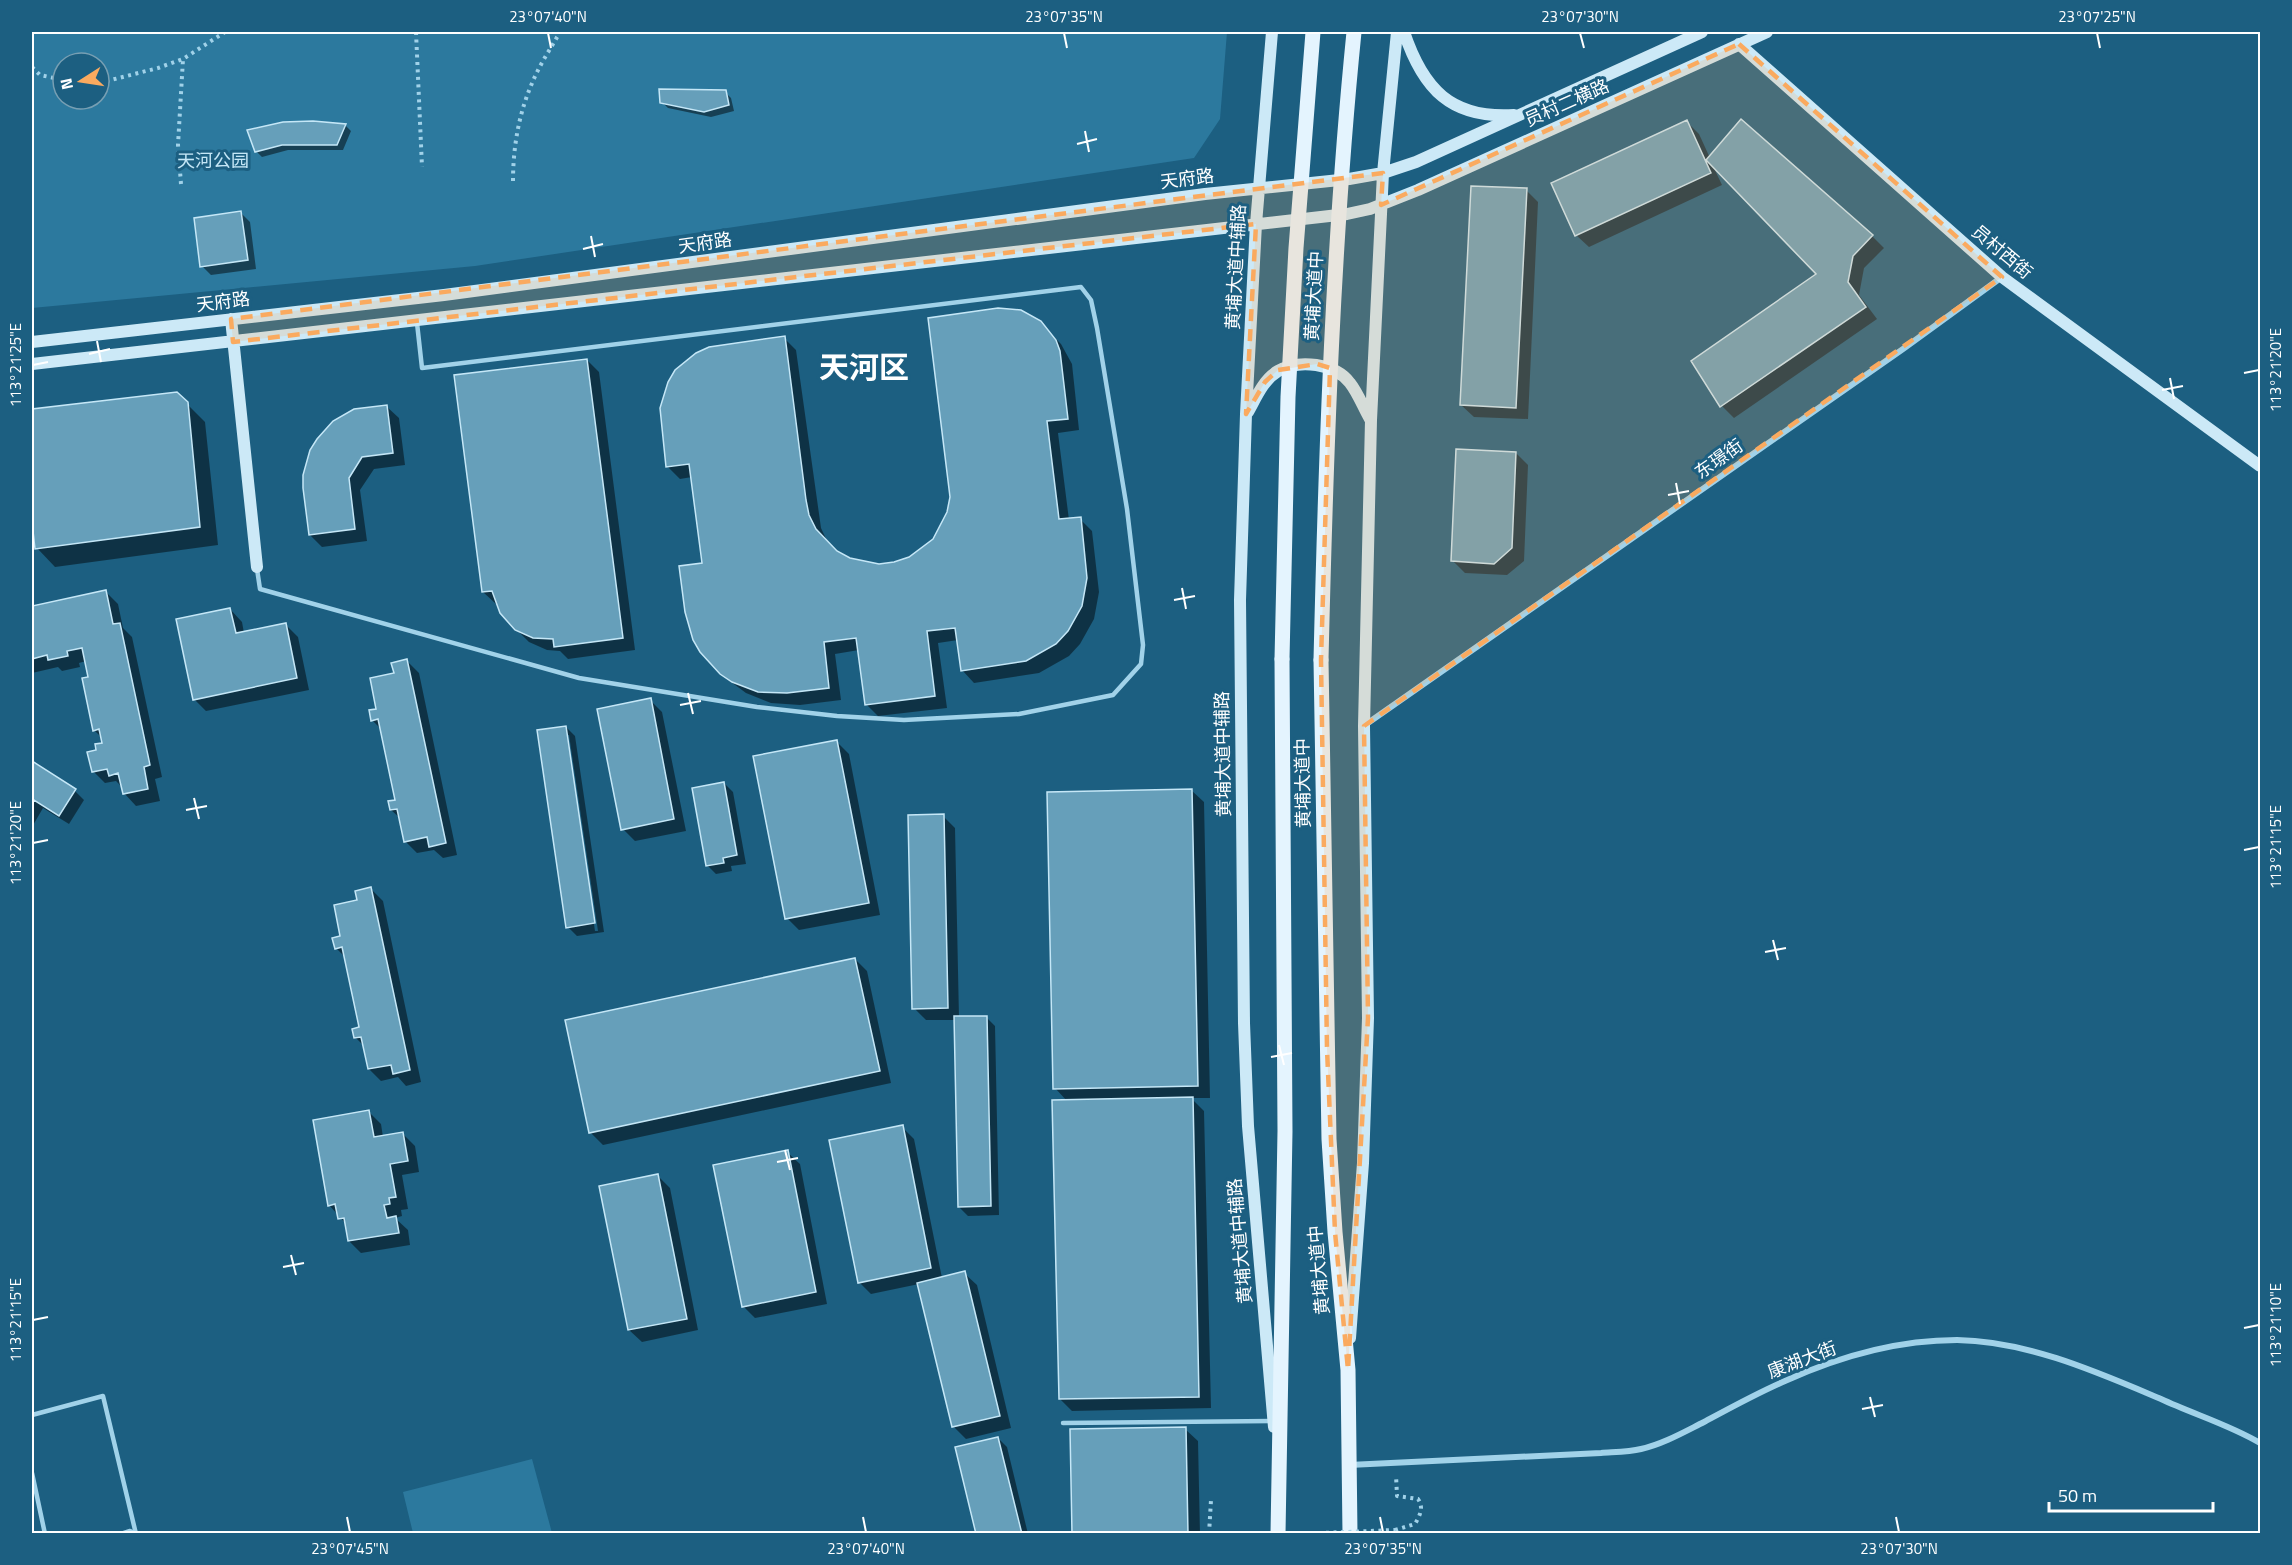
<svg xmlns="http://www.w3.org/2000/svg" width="2292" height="1565" viewBox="0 0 2292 1565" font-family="'Titillium Web','Noto Sans SC',sans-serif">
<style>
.green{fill:#2c799e;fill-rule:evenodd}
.shadow{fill:#0007;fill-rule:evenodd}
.building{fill:#669fba;stroke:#c5e7f7;stroke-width:1.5}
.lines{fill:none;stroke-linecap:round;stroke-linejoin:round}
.path{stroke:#a1d2e9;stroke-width:4;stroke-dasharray:3 4.5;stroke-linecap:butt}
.lane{stroke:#a1d2e9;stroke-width:4.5}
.street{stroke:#a1d2e9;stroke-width:6}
.secondary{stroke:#cce9f7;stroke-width:12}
.primary{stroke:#e4f4fe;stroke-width:15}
.path-bridge{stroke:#a1d2e9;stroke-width:4;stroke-dasharray:3 4.5;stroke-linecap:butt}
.primary-bridge{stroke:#e4f4fe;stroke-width:15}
.marked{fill:#faaa5f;fill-opacity:0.2;stroke:#faaa5f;stroke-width:4.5;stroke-dasharray:12 8;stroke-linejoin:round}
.ticks{fill:none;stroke:#fff;stroke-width:2}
.labels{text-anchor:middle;stroke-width:6;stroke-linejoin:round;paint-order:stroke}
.street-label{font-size:18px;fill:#fff;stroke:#1c5f81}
.park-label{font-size:18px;fill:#c5e7f7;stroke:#1c5f81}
.town-label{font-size:30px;font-weight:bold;fill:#fff;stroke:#1c5f81}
.neatline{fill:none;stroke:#fff;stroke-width:2}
.ticks-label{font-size:15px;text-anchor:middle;fill:#fff}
</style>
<rect width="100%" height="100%" fill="#1c5f81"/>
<path class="green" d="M32,32H1227L1220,119L1194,158L475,266L32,308ZM63,63H99V99H63Z
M532,1459L552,1533H413L403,1492Z"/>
<path class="shadow" d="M725,92L731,98L734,111L711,117L668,108L662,102Z
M312,122L346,126L351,131L343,150H288L262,157L256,151Z
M1687,122L1699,134L1710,158L1872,236L1884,248L1864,268L1859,295L1877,319L1734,418L1722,406L1818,274L1713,166L1722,185L1589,247L1576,235Z
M1526,190L1538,202L1528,419L1474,417L1461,405Z
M241,213L250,222L256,269L211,275L202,266Z
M1048,331L1061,344L1072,364L1079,430L1058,433L1069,520L1080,519L1092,531L1099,592L1094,619L1080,644L1069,656L1039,673L974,683L962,670L958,640L938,643L947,708L878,716L866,704L859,650L835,654L841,700L800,705L771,703L746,693L723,676L703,564L692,477L680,479L668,467L784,338L796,350L821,528L828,543L837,553L849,559L879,565L895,563L922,550L934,539Z
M587,360L599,372L635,650L568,659L560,651L547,650L529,642L516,629L498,604H496L483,592Z
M176,393L205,422L218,545L55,567L37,548L32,512V411Z
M386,406L399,418L405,465L374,469L360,490L367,541L322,547L310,535Z
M1516,453L1528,465L1524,561L1507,575L1465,573L1453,561Z
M105,591L118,604L123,628L132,637L162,777L155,779L160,801L136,806L124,793L123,788L116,781L105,783L93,771L98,751L103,744L102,738L94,730L86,661L79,663L80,667L62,671L58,667L32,673V607Z
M230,609L242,622L244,633L285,624L298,637L309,690L206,711L194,699Z
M407,661L419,673L457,855L443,858L434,850L417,853L405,841L401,819L391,810L397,801L382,730L372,720L395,674Z
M650,700L662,712L686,831L635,841L623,829Z
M566,727L575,736L604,932L577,936L568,927ZM566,735H569L598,931H595Z
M837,742L849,754L880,915L799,930L787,918Z
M32,763L75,791L84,800L69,824L43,808L32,827Z
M724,783L733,792L746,864L731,866L732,871L716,874L707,865Z
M1191,790L1204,802L1210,1098H1191L1204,1111L1211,1408L1072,1411L1060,1399L1067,1101L1055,1088Z
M943,816L955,828L959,1018L986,1017L995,1026L999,1215L968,1216L959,1207L955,1020H926L914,1008Z
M371,889L383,901L421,1082L406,1086L398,1077L381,1081L369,1069L364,1046L355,1037L361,1028L346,958L336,948L359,902Z
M855,959L867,971L891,1083L603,1145L591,1133Z
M369,1112L381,1124L383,1137L402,1133L415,1146L419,1172L402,1175L408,1209L401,1210L402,1216L395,1218L408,1230L410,1245L361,1253L349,1241L347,1225L329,1205Z
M902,1127L914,1139L942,1278L964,1273L977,1285L1011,1428L966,1439L954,1427L919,1284L871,1294L859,1282Z
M787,1152L800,1164L827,1304L755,1318L743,1306Z
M658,1176L670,1188L698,1330L642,1342L629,1330Z
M1185,1429L1198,1441L1200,1534H1074Z
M998,1438L1007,1447L1028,1534H978Z"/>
<path class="building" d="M659,89L726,90L729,105L704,112L660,103Z
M1741,119L1873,235L1853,256L1848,282L1866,307L1720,407L1691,361L1816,274L1706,160Z
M1687,120L1711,173L1575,236L1551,183Z
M313,121L346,124L337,145H282L255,152L247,130L283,122Z
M1471,186L1527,188L1516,408L1460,405Z
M241,211L248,260L200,267L194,218Z
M998,308L1021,310L1041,321L1056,340L1060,351L1068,419L1047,421L1059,519L1081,517L1087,578L1082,606L1068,631L1056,644L1026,661L961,671L955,628L927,631L935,696L865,705L856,638L824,642L829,688L787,693L758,692L732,682L720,674L700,652L693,640L685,612L679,566L702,563L689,464L666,467L660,408L668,382L675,370L696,353L709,347L785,336L806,500L809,515L816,529L837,551L850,558L879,564L894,562L909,557L933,539L947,512L950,497L928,318Z
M587,359L623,638L554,647L553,639L533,638L515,630L500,613L492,591L482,592L454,375Z
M177,392L188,402L200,527L35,549L32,522V409Z
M387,405L393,453L362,457L349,478L355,529L309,535L303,488V475L310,450L317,439L333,421L354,409Z
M1456,449L1516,452L1512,548L1494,564L1451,561Z
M106,590L113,624L120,623L150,765L144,767L148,789L123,794L118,773L109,776L107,769L92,772L87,752L96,750L95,744L102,743L99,729L93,731L82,678L88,677L82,648L67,651L68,656L48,660L47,655L32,659V606Z
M230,608L236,633L286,623L297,678L193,700L176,619Z
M407,659L446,843L429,847L427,837L404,842L397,809L390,810L388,801L395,800L378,719L371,721L369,710L376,709L370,678L394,673L391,663Z
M651,698L674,819L621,830L597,709Z
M566,726L595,923L566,928L537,730Z
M837,740L869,903L785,919L753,756Z
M32,761L76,789L59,816L34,800L32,804Z
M724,782L737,855L723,858L724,863L706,866L692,788Z
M1192,789L1198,1086L1053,1089L1047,792Z
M944,814L948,1008L912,1009L908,815Z
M371,887L410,1070L393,1074L391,1065L368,1069L361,1037L354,1038L352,1029L359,1027L342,947L335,949L332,938L340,936L334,905L357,900L355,891Z
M855,958L880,1071L589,1133L565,1020Z
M954,1016H987L991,1206L958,1207Z
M1193,1097L1199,1397L1059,1399L1052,1100Z
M369,1110L374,1137L403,1132L408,1161L390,1164L396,1197L389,1198L390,1204L384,1205L387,1218L396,1216L399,1233L348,1241L344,1218L338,1219L335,1204L328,1206L313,1120Z
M903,1125L931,1268L858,1283L829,1140Z
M788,1150L816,1292L742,1307L713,1165Z
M658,1174L687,1319L628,1330L599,1186Z
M965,1271L1000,1416L952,1427L917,1283Z
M1186,1427L1188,1534H1072L1070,1429Z
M998,1437L1022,1534H976L955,1447Z"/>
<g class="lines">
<path class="path" d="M416,32L422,167
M32,67L40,75L63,80
M99,83L158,68L183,59L225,32
M513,181C513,147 519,112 533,81C540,64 551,48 560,32
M181,184L178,145L183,59
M1395,1530L1415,1524C1420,1515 1424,1508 1418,1499L1397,1496L1396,1475
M1209,1534L1211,1500"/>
<path class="lane" d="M257,569L260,589L579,678L757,707L837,716L904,720L1019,714L1113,695L1141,664L1143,645L1127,509L1097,328L1091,300L1081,287L422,368L417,323
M32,1415L103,1396L136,1534
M1063,1423L1273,1421
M32,1473L45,1534
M121,1534L130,1531L135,1534"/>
<path class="street" d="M1365,725L1903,349L2002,277
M1349,1465L1601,1453C1614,1452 1629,1452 1641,1449C1663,1444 1684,1432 1704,1422C1730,1408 1757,1393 1785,1381C1838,1357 1898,1340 1957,1340C2027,1341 2097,1372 2161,1399C2193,1414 2230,1425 2260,1443"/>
<path class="secondary" d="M1272,32L1256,224L1246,414L1240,600L1244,1023L1248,1126L1274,1427
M1404,32C1423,89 1451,119 1514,115
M1739,44L2002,277L2260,466
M231,319L257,567
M32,342L444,295L1205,194L1349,179L1383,173L1416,162L1702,32
M32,364L1347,214L1370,209L1418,190L1767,32
M1248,412C1256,398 1263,380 1278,371C1299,359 1335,363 1350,383C1358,393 1363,407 1370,419
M1350,1338L1363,1163L1368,1018L1364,726L1371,420L1383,173L1397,32"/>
<path class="primary" d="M1321,660L1329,1139L1335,1232L1348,1370L1350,1534
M1278,1534L1285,1131L1282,659"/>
<path class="path-bridge" d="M1296,1534L1395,1530"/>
<path class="primary-bridge" d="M1282,659L1288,397L1296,248L1313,32
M1321,660C1326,450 1333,241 1354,32"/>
</g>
<path class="marked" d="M1739,44L2002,277L1364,726L1368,1018L1348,1370L1335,1232L1327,1049L1321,660L1330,368L1317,364L1278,370L1265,382L1246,414L1256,224L233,342L231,319L1383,173L1381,205Z"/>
<path class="ticks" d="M548,33L551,48M1064,33L1067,48M1580,33L1584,48M2097,33L2100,48M1085,131L1089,152M1077,144L1097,139M591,236L595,257M583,249L603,244M97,341L101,362M89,354L110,349M33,365L48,362M2244,373L2259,370M2170,378L2174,399M2162,390L2183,386M1676,483L1680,504M1668,495L1689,491M1182,588L1186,609M1174,600L1195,596M688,693L693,714M680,705L701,701M194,798L199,819M186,810L207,806M33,843L48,840M2244,850L2259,847M1773,940L1778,960M1765,952L1786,948M1279,1045L1284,1065M1271,1057L1292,1053M785,1150L790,1170M777,1162L798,1158M291,1255L296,1275M283,1267L304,1263M33,1320L48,1317M2244,1328L2259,1325M1870,1397L1875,1417M1862,1409L1883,1405M347,1517L350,1532M863,1517L866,1532M1380,1517L1383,1532M1896,1517L1899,1532"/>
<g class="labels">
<g class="street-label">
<text transform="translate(1567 103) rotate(-24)" y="6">员村二横路</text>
<text transform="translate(1187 179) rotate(-7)" y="6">天府路</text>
<text transform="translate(705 243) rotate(-8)" y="6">天府路</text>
<text transform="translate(2002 252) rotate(40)" y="6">员村西街</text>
<text transform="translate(1236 267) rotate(-87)" y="6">黄埔大道中辅路</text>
<text transform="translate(1314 296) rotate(-87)" y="6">黄埔大道中</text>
<text transform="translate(223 302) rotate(-7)" y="6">天府路</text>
<text transform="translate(1719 459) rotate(-35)" y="6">东璟街</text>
<text transform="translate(1223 754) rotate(-91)" y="6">黄埔大道中辅路</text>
<text transform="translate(1303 783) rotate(-91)" y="6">黄埔大道中</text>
<text transform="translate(1240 1241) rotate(-95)" y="6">黄埔大道中辅路</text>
<text transform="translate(1319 1270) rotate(-95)" y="6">黄埔大道中</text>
<text transform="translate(1802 1360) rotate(-21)" y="6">康湖大街</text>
</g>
<g class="park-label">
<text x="213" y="167">天河公园</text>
</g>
<g class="town-label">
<text x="864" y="378">天河区</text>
</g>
</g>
<rect width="2292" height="1565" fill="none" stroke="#1c5f81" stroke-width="66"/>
<g transform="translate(81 81) rotate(258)"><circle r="28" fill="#1c5f81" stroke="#779fb3" stroke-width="1.5"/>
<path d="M0-4.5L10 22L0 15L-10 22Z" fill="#faaa5f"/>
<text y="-9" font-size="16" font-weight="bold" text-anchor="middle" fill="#ffffff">N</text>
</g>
<path d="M2049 1502v9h164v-9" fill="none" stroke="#ffffff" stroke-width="3"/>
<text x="2058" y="1502" font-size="18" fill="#ffffff" stroke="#1c5f81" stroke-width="4.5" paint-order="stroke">50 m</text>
<rect x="33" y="33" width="2226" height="1499" class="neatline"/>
<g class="ticks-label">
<text x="548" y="22">23°07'40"N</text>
<text x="1064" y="22">23°07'35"N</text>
<text x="1580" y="22">23°07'30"N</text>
<text x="2097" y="22">23°07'25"N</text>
<text transform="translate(16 365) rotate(-90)" y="5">113°21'25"E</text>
<text transform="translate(2276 370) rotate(-90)" y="5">113°21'20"E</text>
<text transform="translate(16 843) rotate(-90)" y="5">113°21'20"E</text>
<text transform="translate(2276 847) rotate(-90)" y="5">113°21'15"E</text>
<text transform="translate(16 1320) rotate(-90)" y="5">113°21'15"E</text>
<text transform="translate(2276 1325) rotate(-90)" y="5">113°21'10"E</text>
<text x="350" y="1554">23°07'45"N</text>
<text x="866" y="1554">23°07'40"N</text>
<text x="1383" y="1554">23°07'35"N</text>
<text x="1899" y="1554">23°07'30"N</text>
</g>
</svg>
